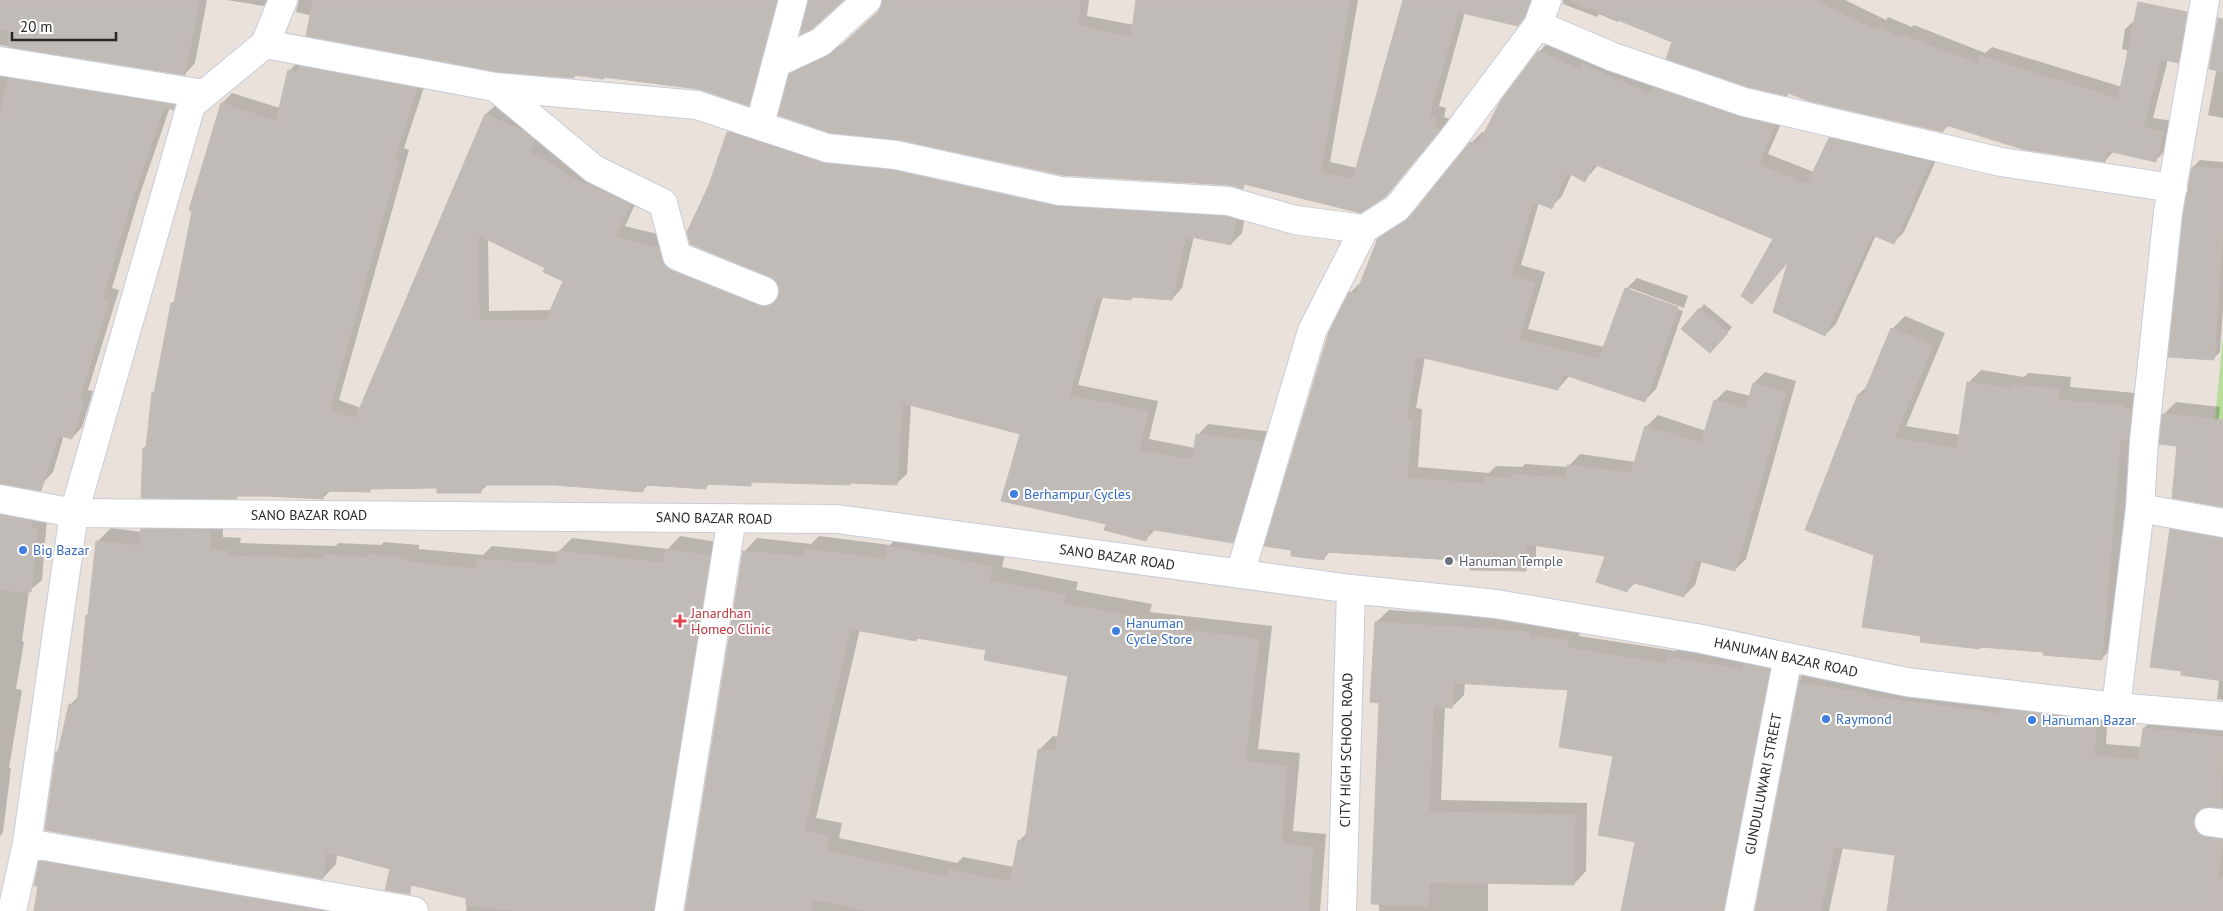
<svg xmlns="http://www.w3.org/2000/svg" width="2223" height="911" viewBox="0 0 2223 911" font-family="'PT Sans',sans-serif">
<style>
.green{fill:#b8dc9a}
.shadow{fill:#0003;fill-rule:evenodd}
.building{fill:#c1bbb7;stroke:#c4bcb4;fill-rule:evenodd}
.lines{fill:none;stroke-linecap:round;stroke-linejoin:round}
.minor-casing{stroke:#c8cdd8;stroke-width:30}
.tertiary-casing{stroke:#c8cdd8;stroke-width:30}
.minor{stroke:#fff;stroke-width:28}
.tertiary{stroke:#fff;stroke-width:28}
.shop-dot{fill:#3f7fe0;stroke:#fff;stroke-width:2}
.worship-dot{fill:#6b7280;stroke:#fff;stroke-width:2}
.health-dot{fill:#e0444e;stroke:#fff;stroke-width:2}
.labels{text-anchor:middle;stroke-width:4;stroke-linejoin:round;paint-order:stroke}
.shop-label{font-size:14px;fill:#366cbe;stroke:#fff;text-anchor:start}
.street-label{font-size:14px;fill:#272727;stroke:#fff}
.worship-label{font-size:14px;fill:#5b616d;stroke:#fff;text-anchor:start}
.health-label{font-size:14px;fill:#be3a42;stroke:#fff;text-anchor:start}
</style>
<rect width="100%" height="100%" fill="#e9e1da"/>
<path class="green" d="M2223,337V452L2212,450Z"/>
<path class="shadow" d="M0,0H207L195,63L185,74L0,45Z
M227,0H269L263,6Z
M299,0H784L759,94L748,104L699,88L605,76L577,74L574,77L296,12Z
M883,0H1089L1087,16L1134,25L1137,0H1358L1330,162L1357,168L1404,0H1536L1528,14L1517,25L1465,12L1439,106L1446,108L1444,117L1450,119L1386,195L1246,183L1242,188L791,75L801,64L843,44L880,10Z
M1563,0H1845L1886,20L1888,17L1912,27L1914,25L1985,53L1992,47L2122,87L2129,51L2122,49L2125,29L2136,19L2192,27L2188,51L2178,61L2168,59L2153,118L2173,121L2166,150L2156,160L2114,151L2105,161L1949,125L1943,131L1789,92L1786,95L1674,42L1619,20L1618,22L1599,14L1597,17L1563,4Z
M2223,35V118L2208,115Z
M1550,40L1785,114L1768,154L1814,172L1830,139L1841,128L1940,151L1904,232L1893,243L1876,235L1836,324L1825,335L1789,260L1752,302L1775,238L1599,164L1585,180L1572,173L1562,196L1551,207L1539,202L1521,265L1545,272L1528,329L1604,347L1626,289L1637,278L1688,296L1684,308L1630,288V291L1683,311L1656,389L1645,400L1570,375L1558,389L1425,357L1416,408L1422,409L1418,467L1489,473L1496,466L1522,467L1525,464L1568,467L1580,454L1635,462L1647,426L1658,415L1706,431L1715,401L1726,390L1751,396L1754,383L1765,372L1796,381L1746,559L1735,570L1702,560L1695,585L1684,596L1636,582L1627,591L1606,555L1536,544V559L1525,570L1472,560L1331,551L1324,558L1350,293L1361,282L1379,239L1391,228L1417,211L1471,143L1482,132L1486,133L1503,101L1539,52Z
M300,60L427,78L404,148L409,150L339,400L361,408L486,114L497,104L545,129L539,141L640,194L625,226L669,237L770,295L778,296L781,289L777,280L710,186L729,132L739,122L833,153L1246,209L1242,233L1231,244L1194,236L1182,288L1172,299L1134,296L1131,299L1103,296L1078,385L1158,401L1149,439L1195,448L1198,435L1208,424L1273,432L1243,531L1233,541L1156,529L1146,539L1107,523L1021,433L911,404L907,474L896,484L852,482L849,484L754,481L750,485L710,483L706,488L649,484L643,490L554,484H488L480,492L439,487L372,488L369,491L331,490L323,498L239,495L237,497L144,448L148,444L153,393L156,390L172,303L176,300L222,103L232,93L280,108L289,71ZM488,239L546,267L565,281L552,310L489,311Z
M0,62L184,98L173,108L170,107L139,197L112,288L119,290L88,390L93,391L82,427L72,438L64,435L53,472L43,483L0,465Z
M2200,160L2223,162V309L2220,352L2213,359L2193,167Z
M1704,304L1732,327L1715,347L1700,309Z
M1905,316L1945,333L1906,426L1960,435L1968,383L1981,370L2024,377L2028,373L2071,377L2070,387L2135,393L2114,646L2101,659L1922,635L1876,555L1859,394L1869,384L1892,329Z
M2176,402L2220,407L2214,463L2223,464V506L2178,444L2164,414Z
M0,508L47,518L42,580L29,591L22,641L24,642L16,689L22,690L9,768H11L3,832L0,836Z
M155,516L223,517V537L241,538L240,543L335,546L339,543L381,545L384,542L419,545V549L483,555L492,546L558,552L572,538L668,549L680,536L723,543L675,911H466L468,897L391,868L337,854L336,864L323,878L57,752L60,750L71,704L80,695L87,615L89,613L97,542L111,528L142,532Z
M2183,517L2223,525V700L2217,699L2219,680L2171,530Z
M902,533L1005,554L1002,567L1078,582L1076,590L1152,604L1150,612L1272,626L1258,749L1300,753L1293,831L1326,834L1320,911H686L744,552L757,538L811,544L819,536L890,545ZM860,629L916,640L919,637L987,649L1070,675L1058,737L1053,736L1039,750L1027,833L1019,841L1014,867L963,857L957,863L839,838L842,823L816,818Z
M1389,610L1541,620L1580,628L1579,636L1676,651L1682,645L1781,657L1742,911H1623L1637,841L1615,755L1570,689L1465,683L1464,695L1452,707L1445,706L1441,800L1587,803L1586,871L1574,884L1488,882V911H1379L1380,702L1371,701L1376,622Z
M1812,666L2108,708L2106,744L2142,747L2144,728L2157,716L2223,721V808L2211,805L2205,807L2207,816L2223,825V911H1888L1897,854L1843,847L1829,911H1756L1801,676Z
M57,849L349,911H35L44,862Z"/>
<path class="building" d="M0,0H199L185,75L8,47L9,29H0Z
M313,0H777L749,106L699,89L604,77V79L575,75L574,78L497,72L306,36Z
M808,0H844L812,29L800,35Z
M882,0H1080L1078,26L1131,37L1136,0H1350L1320,172L1353,179L1403,0H1530L1524,18L1518,26L1458,12L1429,116L1437,118L1434,127L1440,130L1386,196L1361,213L1244,184L1243,189L1229,185L1062,175L899,140L830,133L778,115L789,74L832,54L878,12Z
M1569,0H1814L1875,30L1877,27L1902,38L1903,35L1978,64L1980,56L2118,99L2138,2L2187,12L2178,63L2161,59L2143,128L2163,132L2156,162L2108,151L2105,162L2022,149L1946,125L1943,132L1809,101L1788,93L1787,96L1748,87L1666,59L1672,42Z
M2218,18L2223,19V72L2209,69Z
M1538,51L1580,70L1583,64L1651,95L1654,88L1739,117L1775,125L1758,165L1807,184L1829,138L1930,162L1894,244L1872,235L1825,336L1773,312L1788,262L1752,304L1741,296L1773,239L1594,164L1585,182L1567,172L1552,209L1533,201L1511,276L1535,283L1518,340L1599,359L1625,288L1678,307L1645,402L1562,374L1558,390L1416,356L1406,419H1412L1407,478L1484,484V477L1513,478V475L1566,478L1567,465L1631,473L1645,426L1701,443L1714,400L1746,409L1753,383L1786,392L1735,571L1695,560L1684,597L1631,582L1627,592L1596,582L1605,556L1526,544V571L1470,570V561L1325,552L1324,560L1291,556V550L1264,546L1329,332L1349,292L1356,294L1378,238L1409,218L1470,142L1478,145L1501,100Z
M299,66L417,88L394,159L399,160L329,410L355,419L485,114L525,132L535,140L529,152L562,170L561,172L630,205L615,237L659,248L665,266L671,270L758,306H766L773,304L778,297L779,289L777,282L770,277L690,244L687,232L709,185L727,132L822,163L894,170L1057,206L1225,216L1236,220L1231,245L1186,236L1172,300L1132,297L1131,300L1096,297L1069,396L1148,411L1139,450L1192,460L1196,434L1263,442L1233,543L1149,529L1146,541L1104,530L1106,524L1001,501L1020,434L902,403L897,485L850,483V485L751,482V486L706,484V489L644,485L643,492L554,485H481V493H437V488L370,489V492L324,491L323,499L266,496H237V499L141,498L143,448H146L152,392L154,393L171,303H174L192,211L189,210L221,103L276,121L288,70L298,73ZM478,235L545,268L543,272L563,281L546,320L479,321Z
M8,78L175,105L173,110L164,107L129,208L102,299L109,301L79,400L83,402L72,439L58,435L41,491L0,484V119Z
M2192,167L2223,169V228L2214,360L2168,357L2183,214Z
M1699,308L1728,333L1710,353L1681,329Z
M1891,328L1933,345L1894,438L1957,449L1967,382L2014,389V385L2059,389L2058,400L2123,406V409L2131,410L2128,440L2120,439L2102,660L2043,655L2044,652L1980,647V649L1920,642L1921,636L1862,627L1874,555L1805,530L1858,394L1863,395Z
M2162,414L2223,420V507L2172,498L2177,446L2159,444Z
M0,515L32,521L30,528L37,529L31,592L0,590Z
M141,529L210,530V550L228,551V556L324,559V555L369,558V555L406,558V562L476,569L477,559L556,565L557,551L663,563L666,549L710,556L654,911H522L466,905V898L411,885L410,894L385,890L390,869L326,852L323,879L45,830L56,752H58L69,704L77,705L86,615H88L96,541L140,546Z
M2170,529L2223,538V681L2181,675V671L2150,667Z
M887,546L992,567L989,581L1065,595L1063,604L1139,617L1138,625L1259,639L1245,762L1287,766L1281,844L1313,847L1308,911H870L813,899L811,911H685L743,551L803,557L804,549L885,559ZM850,629L916,641L917,638L986,650L984,660L1068,676L1055,751L1038,749L1025,842L1018,840L1010,882L948,870L947,877L826,851L829,836L804,831Z
M1375,622L1529,632V636L1568,640L1567,648L1667,664L1668,657L1743,670L1744,664L1770,669L1724,911H1621L1635,842L1598,835L1613,756L1559,747L1568,690L1454,683L1452,708L1433,707L1429,812L1575,815L1574,885L1429,882L1428,906L1371,904L1379,703L1370,702Z
M1800,676L1799,683L1866,693V696L2000,714L2001,709L2097,720L2094,756L2139,760L2143,728L2223,737L2221,808H2203L2196,813L2194,820L2195,828L2200,835L2223,839L2218,878L2223,879V911H1887L1895,855L1834,847L1820,911H1755Z
M39,861L320,910V911H34L38,886H34Z"/>
<g class="lines">
<g class="minor-casing">
<path id="minor" d="M1538,25L1547,0
M265,44L495,87L697,105L827,148L896,155L1060,191L1228,201L1295,220L1364,229L1397,208L1452,140L1538,25L1613,57L1744,102L2001,162L2173,188
M0,61L204,94
M776,63L821,42L867,0
M495,87L594,169L663,203L677,256L764,291
M760,124L793,0
M2140,508L2223,523
M1240,574L1312,331L1364,229
M2116,707L2140,508L2144,440L2168,212L2205,0
M2209,822L2223,824
M27,843L414,911
M12,911L27,843L74,513L191,105L265,44L283,0
M669,911L732,518
M1739,911L1788,657"/>
</g>
<g class="tertiary-casing">
<path id="tertiary" d="M0,499L74,513L837,519L1351,589L1496,604L1702,639L1906,682L2116,707L2223,716
M1342,911L1351,589"/>
</g>
<use href="#minor" class="minor"/>
<use href="#tertiary" class="tertiary"/>
</g>
<g class="shop-dot">
<circle cx="1014" cy="494" r="5"/>
<circle cx="23" cy="550" r="5"/>
<circle cx="1116" cy="631" r="5"/>
<circle cx="1826" cy="719" r="5"/>
<circle cx="2032" cy="720" r="5"/>
</g>
<circle class="worship-dot" cx="1449" cy="561" r="5"/>
<path class="health-dot" d="M677.5 613.5h5v5h5v5h-5v5h-5v-5h-5v-5h5z"/>
<g class="labels">
<g class="shop-label">
<text x="1024" y="499">Berhampur Cycles</text>
<text x="33" y="555">Big Bazar</text>
<text x="1126" y="628">Hanuman<tspan x="1126" dy="16">Cycle Store</tspan></text>
<text x="1836" y="724">Raymond</text>
<text x="2042" y="725">Hanuman Bazar</text>
</g>
<g class="street-label">
<text x="309" y="520">SANO BAZAR ROAD</text>
<text transform="translate(714 518) rotate(1)" y="5">SANO BAZAR ROAD</text>
<text transform="translate(1117 557) rotate(8)" y="5">SANO BAZAR ROAD</text>
<text transform="translate(1786 657) rotate(12)" y="5">HANUMAN BAZAR ROAD</text>
<text transform="translate(1346 750) rotate(-89)" y="5">CITY HIGH SCHOOL ROAD</text>
<text transform="translate(1763 784) rotate(-79)" y="5">GUNDULUWARI STREET</text>
</g>
<g class="worship-label">
<text x="1459" y="566">Hanuman Temple</text>
</g>
<g class="health-label">
<text x="691" y="618">Janardhan<tspan x="691" dy="16">Homeo Clinic</tspan></text>
</g>
</g>
<path d="M12 32v8h104v-8" fill="none" stroke="#272727" stroke-width="2.5"/>
<text x="20" y="32" font-size="15" fill="#272727" stroke="#ffffff" stroke-width="4" paint-order="stroke">20 m</text>
</svg>
